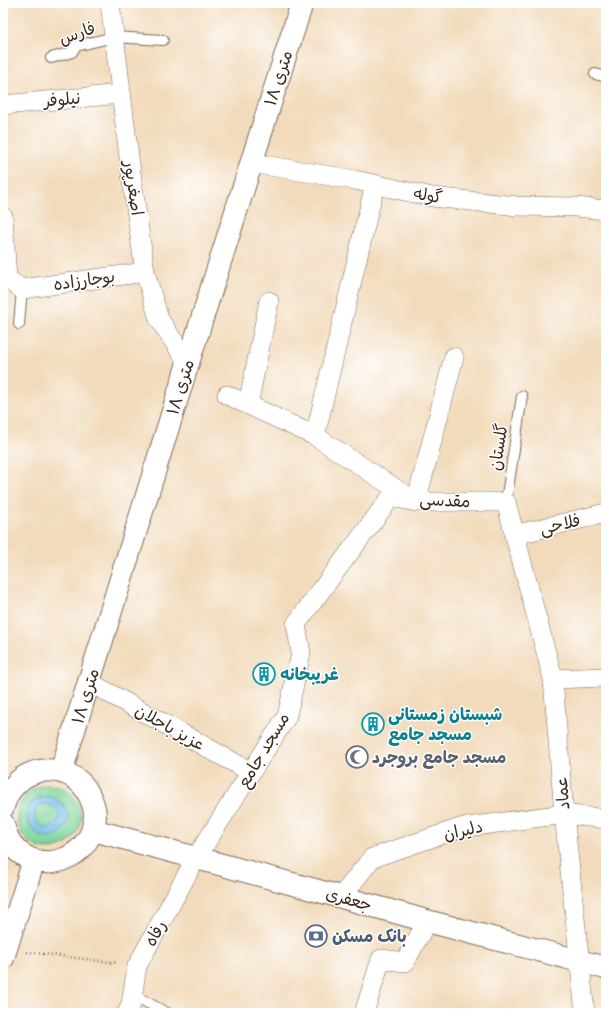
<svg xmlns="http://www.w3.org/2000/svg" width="609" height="1016" viewBox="0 0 609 1016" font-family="Caveat,'Playpen Sans Arabic',sans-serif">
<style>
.green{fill:#7ad49a;stroke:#5a7f5c}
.water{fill:#6ebae7;stroke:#547282;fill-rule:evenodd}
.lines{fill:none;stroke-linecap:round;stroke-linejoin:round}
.service-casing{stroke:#7b6855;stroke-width:12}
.minor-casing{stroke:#7b6855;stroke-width:20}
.tertiary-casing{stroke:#7b6855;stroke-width:24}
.path{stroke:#7b6855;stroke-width:2.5;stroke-dasharray:1 3;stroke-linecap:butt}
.service{stroke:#fff;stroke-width:10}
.minor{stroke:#fff;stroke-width:19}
.tertiary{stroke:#fff;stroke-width:22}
.labels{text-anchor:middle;stroke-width:3;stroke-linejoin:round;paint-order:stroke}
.street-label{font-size:17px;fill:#3b2a1e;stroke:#fff}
.culture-label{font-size:17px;font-weight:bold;fill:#0d838f;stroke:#fff;text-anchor:start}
.worship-label{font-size:17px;font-weight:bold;fill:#5b616d;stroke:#fff;text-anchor:start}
.service-label{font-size:17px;font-weight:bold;fill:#4e5e75;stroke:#fff;text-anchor:start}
</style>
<rect width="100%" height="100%" fill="#fff"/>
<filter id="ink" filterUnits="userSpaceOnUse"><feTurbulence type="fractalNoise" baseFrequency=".025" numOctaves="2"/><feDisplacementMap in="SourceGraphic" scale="8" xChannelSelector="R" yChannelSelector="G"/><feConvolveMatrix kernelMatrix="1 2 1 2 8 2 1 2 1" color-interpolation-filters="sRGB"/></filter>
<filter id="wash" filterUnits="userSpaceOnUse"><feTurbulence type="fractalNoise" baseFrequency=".012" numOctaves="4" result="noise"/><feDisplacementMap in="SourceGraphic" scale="16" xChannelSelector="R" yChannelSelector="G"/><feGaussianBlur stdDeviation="0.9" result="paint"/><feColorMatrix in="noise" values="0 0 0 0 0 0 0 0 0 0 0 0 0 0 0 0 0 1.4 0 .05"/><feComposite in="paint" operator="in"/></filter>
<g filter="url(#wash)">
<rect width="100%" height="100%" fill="#f2dbbc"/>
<path class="green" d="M17 817a32 32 0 1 1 64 0a32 32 0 1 1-64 0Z"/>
<path class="water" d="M47,796C63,799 76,815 63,830C40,858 4,803 47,796ZM47,804C56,807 63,815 56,823C41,840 22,806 47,804Z"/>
</g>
<g filter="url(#ink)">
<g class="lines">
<g class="service-casing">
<path id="service" d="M51,58L72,52L76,46L114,37L163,40
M595,74L606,77
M19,324L22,289
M506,502L522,396
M133,995L167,1013"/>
</g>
<g class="minor-casing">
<path id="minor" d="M110,3L131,173L145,272L159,319L188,363
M3,105L121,94
M251,163L355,180L432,197L517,206L576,207L606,210
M3,217L7,279L22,289L145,272
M227,395L315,436L416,502H506L553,679
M248,405L269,301
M315,436L375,184
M514,535L606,513
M89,682L251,772
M341,897L372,858L460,828L564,814L606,819
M127,1013L131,1004L137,966L196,858L287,716L301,653L296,624L391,497L416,502L454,357
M364,1013L381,959L405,962L427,921
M585,1013L564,814L553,679L606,677"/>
</g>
<g class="tertiary-casing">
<path id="tertiary" d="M61,772L188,363L302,3
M3,807C5,799 8,792 14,786C33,762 74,766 88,793C92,800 95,808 95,816C93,858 41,879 13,846C8,840 5,832 3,824
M93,830L341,897L427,921L606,968
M3,958L34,860"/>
</g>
<path class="path" d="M27,952L118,963"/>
<use href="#service" class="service"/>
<use href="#minor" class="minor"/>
<use href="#tertiary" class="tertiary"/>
</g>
</g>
<defs>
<g id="building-ring" transform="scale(1.15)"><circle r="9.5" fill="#fff" stroke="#0f9aa8" stroke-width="1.5"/><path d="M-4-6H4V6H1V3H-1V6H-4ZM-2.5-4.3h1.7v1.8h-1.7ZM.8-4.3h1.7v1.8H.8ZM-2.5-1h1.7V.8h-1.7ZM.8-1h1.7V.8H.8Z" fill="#0f9aa8"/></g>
<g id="mosque-ring" transform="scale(1.15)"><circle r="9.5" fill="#fff" stroke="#6b7280" stroke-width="1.5"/><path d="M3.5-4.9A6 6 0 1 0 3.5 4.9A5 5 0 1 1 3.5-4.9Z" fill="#6b7280"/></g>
<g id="bank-ring" transform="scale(1.15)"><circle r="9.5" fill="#fff" stroke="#5c6f8a" stroke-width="1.5"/><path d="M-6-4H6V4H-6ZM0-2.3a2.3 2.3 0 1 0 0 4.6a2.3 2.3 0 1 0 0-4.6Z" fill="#5c6f8a"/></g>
</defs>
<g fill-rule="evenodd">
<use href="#building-ring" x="264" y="674"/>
<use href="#building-ring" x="373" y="724"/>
<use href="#mosque-ring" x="357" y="757"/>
<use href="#bank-ring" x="316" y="936"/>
</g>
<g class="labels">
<g class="street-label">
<text transform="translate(77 33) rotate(-20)" y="6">فارس</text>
<text transform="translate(278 78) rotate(-72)" y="6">۱۸ متری</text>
<text transform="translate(62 99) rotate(-5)" y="6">نیلوفر</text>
<text transform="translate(134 188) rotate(82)" y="6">اصغرپور</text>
<text transform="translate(428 195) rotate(10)" y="6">گوله</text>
<text transform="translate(84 280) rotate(-8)" y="6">بوجارزاده</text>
<text transform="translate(180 387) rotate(-73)" y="6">۱۸ متری</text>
<text transform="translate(498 447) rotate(-81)" y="6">گلستان</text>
<text transform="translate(445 500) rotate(3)" y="6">مقدسی</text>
<text transform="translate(560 524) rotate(-13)" y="6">فلاحی</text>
<text transform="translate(85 696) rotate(-73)" y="6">۱۸ متری</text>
<text transform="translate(170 727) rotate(29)" y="6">عزیز باجلان</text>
<text transform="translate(263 750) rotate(-59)" y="6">مسجد جامع</text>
<text transform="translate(562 793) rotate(-95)" y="6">عماد</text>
<text transform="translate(463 830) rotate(-13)" y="6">دلیران</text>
<text transform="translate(349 899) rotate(16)" y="6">جعفری</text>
<text transform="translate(155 933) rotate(-61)" y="6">رفاه</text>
</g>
<g class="culture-label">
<text x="280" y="680">غریبخانه</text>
<text x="388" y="720">شبستان زمستانی<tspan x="388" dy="20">مسجد جامع</tspan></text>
</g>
<g class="worship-label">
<text x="372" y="763">مسجد جامع بروجرد</text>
</g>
<g class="service-label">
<text x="332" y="942">بانک مسکن</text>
</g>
</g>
<rect width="609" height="1016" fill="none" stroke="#fff" stroke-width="16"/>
</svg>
